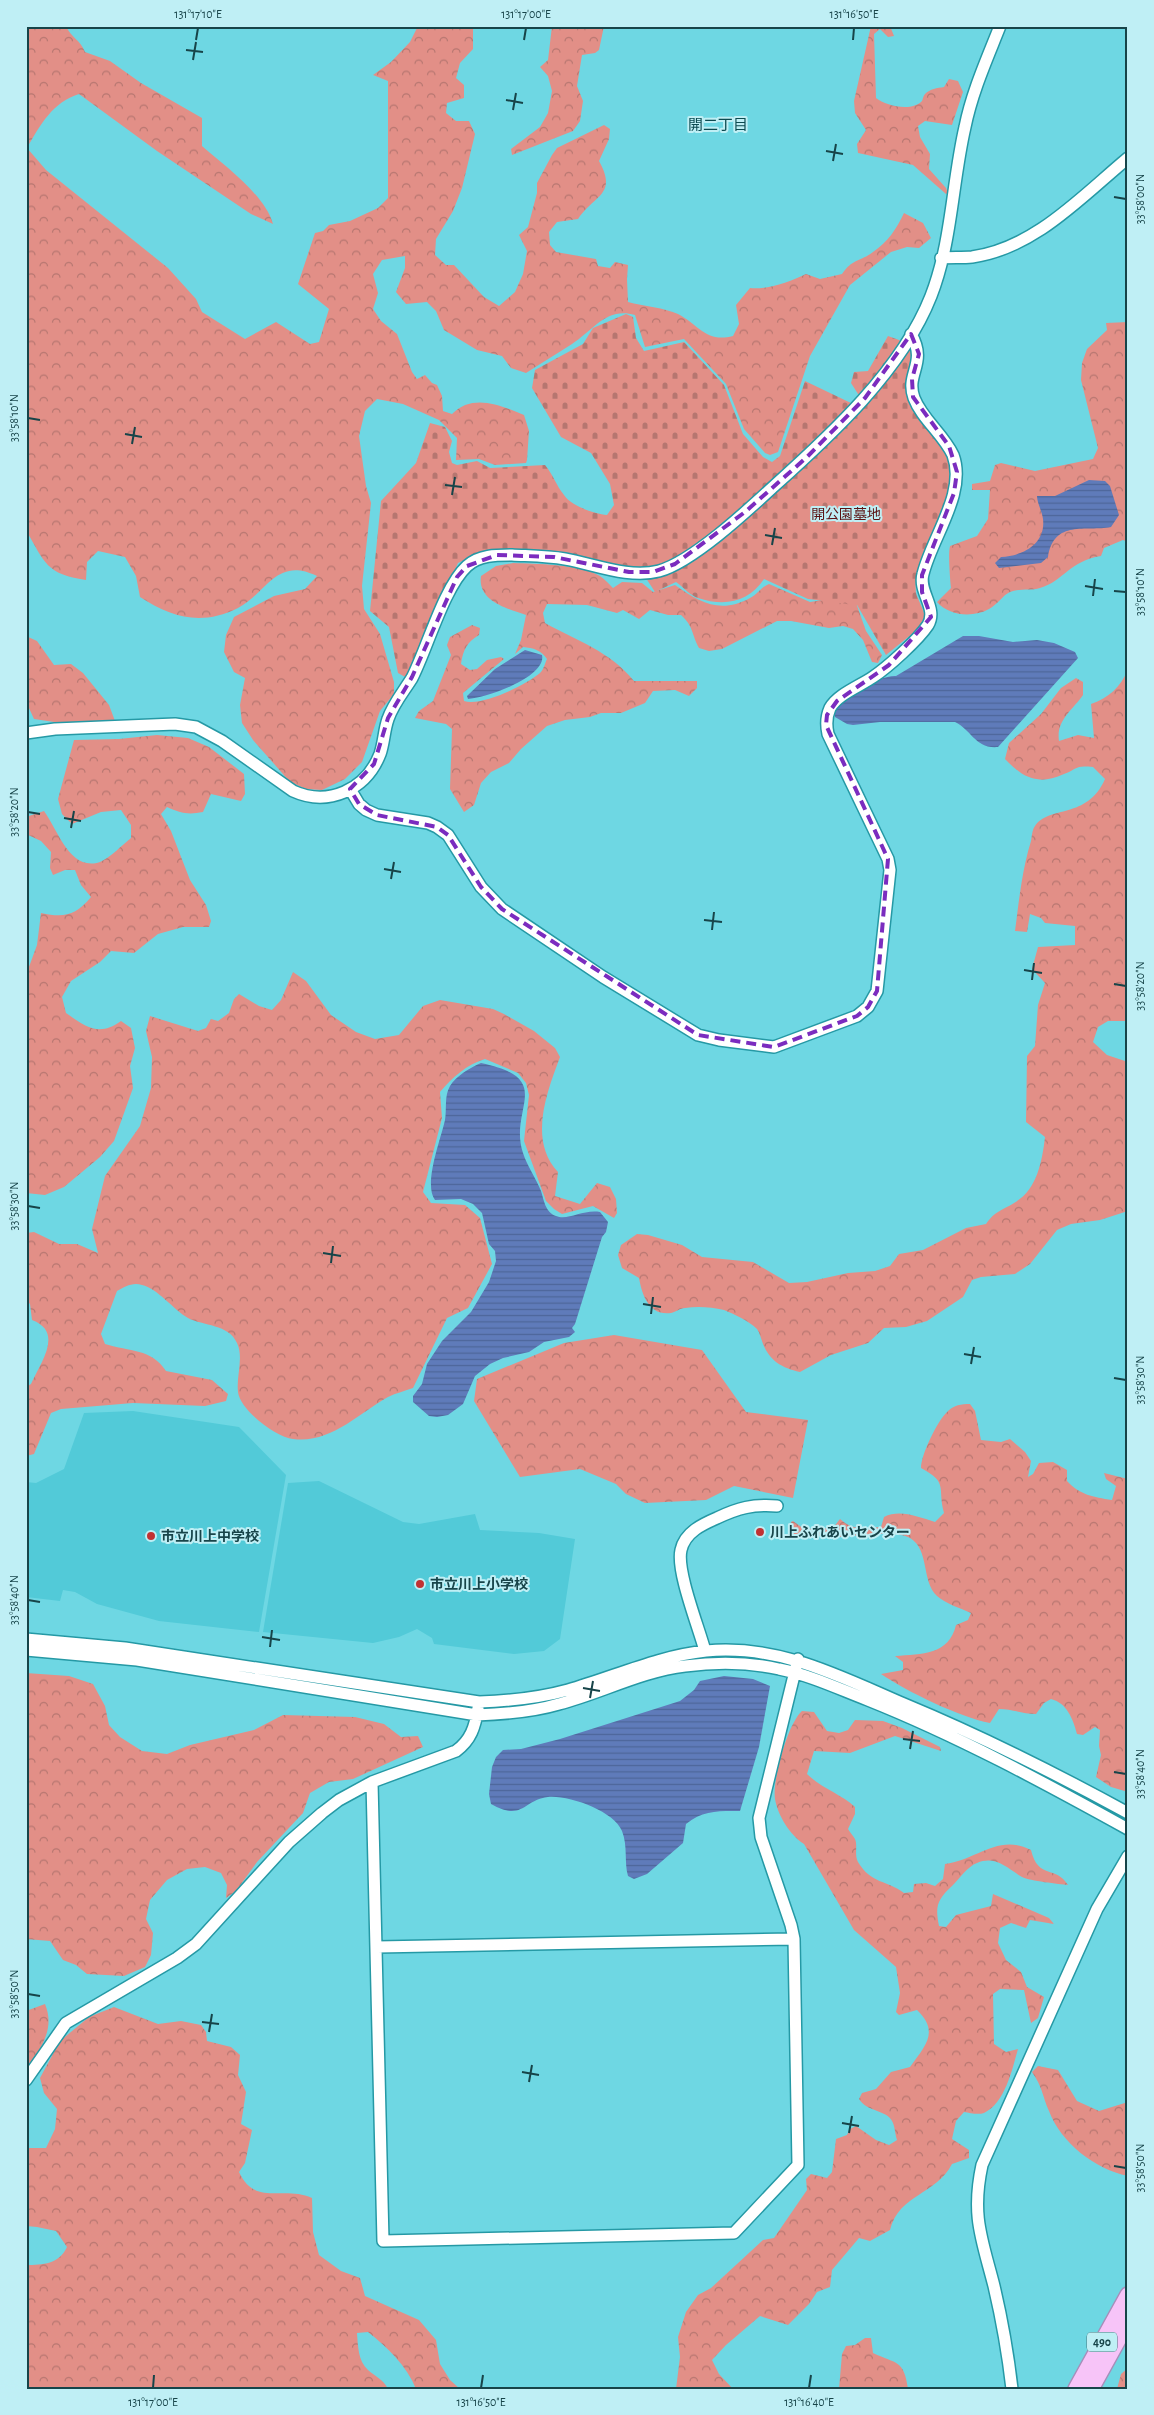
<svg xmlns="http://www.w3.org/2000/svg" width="1154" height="2415" viewBox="0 0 1154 2415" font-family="'Alegreya Sans','Noto Sans JP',sans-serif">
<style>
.built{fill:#52cad8}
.forest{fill:url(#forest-crowns)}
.cemetery{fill:url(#cemetery-stones)}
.water{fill:url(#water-rules)}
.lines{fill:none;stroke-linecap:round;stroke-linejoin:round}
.tertiary-casing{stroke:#2599a5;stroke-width:14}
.trunk-casing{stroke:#a78eba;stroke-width:18}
.tertiary{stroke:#fff;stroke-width:11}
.trunk{stroke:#f7c4f8;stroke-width:15}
.marked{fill:none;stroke:#7b2cbf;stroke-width:4;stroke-dasharray:10 6;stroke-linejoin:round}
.ticks{fill:none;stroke:#174449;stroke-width:2}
.poi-dot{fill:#c13233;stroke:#bfeff5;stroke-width:2}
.labels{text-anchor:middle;stroke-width:4;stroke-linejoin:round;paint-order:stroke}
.shield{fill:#bfeff5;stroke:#49777d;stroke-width:1}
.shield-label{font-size:12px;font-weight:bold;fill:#174449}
.park-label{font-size:14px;fill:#5c1213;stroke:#bfeff5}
.poi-label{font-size:14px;font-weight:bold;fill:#174449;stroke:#bfeff5;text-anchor:start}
.neighbourhood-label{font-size:15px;fill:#0c4a50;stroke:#bfeff5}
.neatline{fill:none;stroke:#174449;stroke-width:2}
.ticks-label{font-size:12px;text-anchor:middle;fill:#174449}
</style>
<defs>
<pattern id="forest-crowns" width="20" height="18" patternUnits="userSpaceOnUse" patternTransform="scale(1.25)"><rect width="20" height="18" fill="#e28f87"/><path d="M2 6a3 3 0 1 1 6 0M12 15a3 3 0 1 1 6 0" fill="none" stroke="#b67670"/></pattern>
<pattern id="cemetery-stones" width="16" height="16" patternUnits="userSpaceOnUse" patternTransform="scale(1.25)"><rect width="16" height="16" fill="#e28f87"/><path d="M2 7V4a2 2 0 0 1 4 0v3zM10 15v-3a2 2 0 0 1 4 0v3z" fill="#b67670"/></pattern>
<pattern id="water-rules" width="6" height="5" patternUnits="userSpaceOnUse" patternTransform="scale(1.25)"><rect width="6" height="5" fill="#5f7bba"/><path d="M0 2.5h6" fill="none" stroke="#4d6699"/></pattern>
</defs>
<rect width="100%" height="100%" fill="#6ed7e3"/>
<path class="built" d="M133,1411L239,1427L286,1475L259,1632L159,1621L97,1604L75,1592L63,1590L60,1601L26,1597V1482L36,1483L64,1469L84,1413Z
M319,1481L403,1522L419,1524L475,1514L480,1530L539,1533L575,1539L560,1639L544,1651L514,1654L434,1644L432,1638L417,1629L399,1637L373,1643L263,1632L288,1483Z"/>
<path class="forest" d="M26,26H66C71,38 80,39 85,52L110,61L141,83L202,118V146C225,166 265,195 273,224L251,214L157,151L79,94C53,102 40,125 27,148L46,170L168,268L196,299L202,312L245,339L276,322L310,344L319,342L329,309L298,284L315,233L323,231L329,225L350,221L378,208L388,198V81L373,75L391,62L410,42L418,26H473V49L460,63L456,78L464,85V98L447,103L446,113L456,121H469L475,134L462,188L453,211L436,239L435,255L446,265H454L484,297L499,306L515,292L523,274L527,251L519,235L528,227L537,193V183L552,155L557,148L604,125L610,129L609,139L599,161C618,195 594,195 578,219L557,222L549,232L550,245L556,252L596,259L598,266L610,268L615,262L628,265L627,279L628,302C643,306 665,308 678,314C699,325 706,343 733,336L739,324L736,305L750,288C767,290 790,282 806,274L820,279L842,274C853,258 860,262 873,252C888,242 897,228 904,213L923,223L931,238L919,248L907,247L891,252L850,285L810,356L778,452L770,455L765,453L744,429L726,384L684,339L645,347L635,315C606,307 594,330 572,344C557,354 541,363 526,373L511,368L502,356L477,350L444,330L436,311L427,302L406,304L396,292L405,268V256L382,260L373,274L378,293L373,309L381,321L397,334L412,372L417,379L425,375L432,383L437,385L442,396L443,411L452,414C472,393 501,405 524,415L529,431L527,460L526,463L495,465L479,459L456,460L457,438L439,420L403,404L377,399L365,411L359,436L366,486L371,503L362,586L364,609L380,634L394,682V694L380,711L362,762L345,779L322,790L306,789L290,782L253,740L242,723L240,705L245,678L234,672L224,652L226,635L234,617L274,596L305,589L317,576C276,556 267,593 238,608C202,626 172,618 140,597L136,576L125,557L98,551L87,562L86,580C46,574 45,563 26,530Z
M552,26H604L599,50L595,53L582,55L577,86L583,101L580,121L573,131L512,155L511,149L540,127L548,113L552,91L548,76L540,67L548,60Z
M871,26H890L894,36L888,37L880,29L874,34L876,98C886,106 912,112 922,101C923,99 923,96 925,94C930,89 937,88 944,87L949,79L958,81L963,92L952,125L925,121L918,126L920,137L930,154L929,169L946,188L948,193L946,194L913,165L858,153L857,144L866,130L855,113L854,101Z
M1128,322V542L1123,540L1104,548L1101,556C1069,561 1064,581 1040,588C1031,591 1020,588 1010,592C1003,595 997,605 989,609C973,618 949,616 937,602L951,588C950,579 948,554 950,546L977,536L988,519L990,490H972V484L990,481L995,465L1001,463L1035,471L1093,459L1098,448L1081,380L1082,363L1087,349L1107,330L1106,323Z
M513,563C537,564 577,564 598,575C604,578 609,584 613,588L622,582L642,583L653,592L675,585C700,603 721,614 750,598C758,594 761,587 769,584L810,602L829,599L855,600L866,631L882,655L878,663L872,662L863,640L853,629L843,626L829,628L791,621H777L722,649L709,651L699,648C691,633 694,627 681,615H668L650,610L639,619L623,610L617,613L587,605L547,604L543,613L545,623C576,640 611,652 634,681H697V688L689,696L675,690L653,691L645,703L621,713H601L590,717L565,720L547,726L521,749L509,763L491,772L481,783L474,805L464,812L450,789L452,729L446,724L415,718L419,711L433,701L451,655L447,645L450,637L472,625L480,628L479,635C467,642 463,650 461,664L470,670L477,669L487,660L501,657L504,659L463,693L464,701C481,707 526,685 540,673C544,669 545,663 547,659C541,650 533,648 523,647L515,654L521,640L526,615C508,609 477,601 481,576L496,566Z
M26,636L37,641L54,665L71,664L83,673L109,705L115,721L61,723L34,719L28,706L29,659L26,655Z
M1128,670V1021H1108L1098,1027L1093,1042L1107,1055L1128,1062V1211L1100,1220L1071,1224L1057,1230L1030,1264L1015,1274L981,1277L972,1280L963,1297L927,1321L906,1327L884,1328L868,1343L831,1355L800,1372C782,1368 770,1361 763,1344C761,1339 760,1333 757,1329C749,1321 734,1314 724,1310C711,1307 698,1306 685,1308C680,1308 676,1312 671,1313C649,1316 642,1295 639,1278L622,1268L618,1255L621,1245L637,1234L648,1235L682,1245L702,1257L753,1262L789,1283L807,1282L848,1273L875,1271L890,1266L899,1254L923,1250L966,1228L986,1224C995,1211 1001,1211 1014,1203C1037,1190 1042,1162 1045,1137L1026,1122L1027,1056L1035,1046L1038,1005L1045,983L1032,969L1038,947L1075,945V926L1045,923L1041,918L1030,914L1027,932L1015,931C1019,901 1022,870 1031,841C1032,836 1032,830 1035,826C1049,805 1087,820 1105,779L1093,767C1075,765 1079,768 1064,774C1038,786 1023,778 1005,759L1009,743L1041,714L1061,688L1076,678L1083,682V695C1072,711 1056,720 1059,741L1078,735L1094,738L1091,704C1109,698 1120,687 1128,670Z
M157,735L188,738L209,747L244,774L245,794L241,801L211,794L203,812C188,815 180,813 167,807L161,814L171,831L190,880L206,905L211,921L209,927H183L158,934L134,953L111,951L100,962L71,981L62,997L66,1013C86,1027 99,1037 121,1021L131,1028L135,1048L130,1066L133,1088L114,1141L100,1157L64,1187L45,1195L26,1193V975L37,945L41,913C64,918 75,916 91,897L81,885L75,870H65L53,875L50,868L51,852L41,841L26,834V817L44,811C58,830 70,872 100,862C110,858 122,845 131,838V825L121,810L101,812L72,824L62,814L58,799L74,740L119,739Z
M293,972L306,981L331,1015L356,1032L375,1039L399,1035L423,1006L440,1000L493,1009L504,1014L534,1031L555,1048L560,1057C547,1092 528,1140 558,1172L555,1196L580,1204L597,1183L610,1187L616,1199L617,1213L614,1218L593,1206L562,1214L554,1209L546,1201L524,1141L529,1095L526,1083L518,1073L485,1059C466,1065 453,1077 440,1092L442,1118L423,1192L431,1203L465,1205L480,1218L492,1264L468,1308L447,1318L413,1388C405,1391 396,1393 388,1397C358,1414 330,1444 293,1439C276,1437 240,1410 238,1392C236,1376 244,1358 237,1343C229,1324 203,1326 188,1318C174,1310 157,1288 142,1285C132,1282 125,1287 117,1291L101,1334L105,1344C130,1352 151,1348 166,1371L212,1380L228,1394L226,1401L205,1406L133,1403L61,1409L51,1413L34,1454L26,1456V1387L31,1384C41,1362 64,1332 32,1320L30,1304L26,1300V1233L34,1232L59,1244H77L98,1253L92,1229L105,1176L140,1126L151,1088L152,1057L146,1031L150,1016L198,1031L206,1028L211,1019L218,1021L229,1013L234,999L239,994L259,1006L272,1010L281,1000Z
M614,1335L702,1350L746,1412L808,1420L793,1498L734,1486L706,1500L645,1503L626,1494L616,1484L580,1469L520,1477L474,1401L477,1379L564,1343Z
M970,1404L975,1411L981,1440L1001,1442L1010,1439L1025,1452L1031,1461L1028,1477L1033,1474L1039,1463L1053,1462L1067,1470V1481C1080,1495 1093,1497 1112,1500L1116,1486L1106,1479L1104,1473L1128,1479V1792L1111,1787L1096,1777L1101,1755L1099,1746L1100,1730L1095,1727L1083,1735L1077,1734C1073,1719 1067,1703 1051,1699L1044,1703L1036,1714C1023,1714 1012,1709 999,1709L990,1723C959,1717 908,1692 881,1674L903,1670V1662L895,1656C922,1654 949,1655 956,1625L968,1620L971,1613C960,1608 946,1604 937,1596C921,1581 930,1550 910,1538C895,1529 853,1537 834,1537C820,1536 806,1535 792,1534L791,1522L793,1521L804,1529L833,1528L840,1519C853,1531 864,1528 881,1527L884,1517C900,1509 918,1517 935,1522L944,1513C937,1487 949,1483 921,1468C921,1455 937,1421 948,1411C954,1405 961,1404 970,1404Z
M26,1673L69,1676L93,1684L105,1706L109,1725L120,1737L142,1751L167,1754L190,1745L254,1730L283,1715L355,1717L384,1724L401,1737L418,1736L423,1747L353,1779L329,1782L310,1793L303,1813L257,1862L236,1891L226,1898L227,1885L221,1873L205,1867L187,1869L167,1880L150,1900L146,1919L153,1933L151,1955L145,1967L124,1976L87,1974L76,1965L63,1960L50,1941L26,1939Z
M802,1711L814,1712L827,1731L839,1733L848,1730L855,1720L883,1721L902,1728L940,1747L941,1751L895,1736L850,1753L814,1751L807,1774C821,1788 841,1794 855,1807V1814L848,1829C850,1832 853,1836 855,1839C858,1846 854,1854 858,1862C871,1884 887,1880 904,1893L913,1892L914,1884L926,1883L935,1886L943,1879L945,1864C977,1860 998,1833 1031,1850C1038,1880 1056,1865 1068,1885C1059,1884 1030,1881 1022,1877C1008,1869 996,1855 977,1863C968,1866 959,1879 952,1886C937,1900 935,1906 939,1926L946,1927L956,1915L991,1906L993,1894L1049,1918L1054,1924L1030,1920L1026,1928L1011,1923L1000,1928L998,1943L1006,1960L1021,1972L1027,1987L1044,1997L1038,2018L1031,2023L1024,1990L1000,1989L993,1994L994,2044L1006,2052L1018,2049C1012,2070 1005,2103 984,2113C978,2115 970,2113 964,2112L956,2121L952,2139L969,2150V2158L952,2164C936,2195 899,2194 890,2230L870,2241L859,2238L832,2270L830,2287L817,2292L809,2304L788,2325L760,2316L726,2345L712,2360L719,2374L733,2389H676L680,2357L678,2337L686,2312L698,2295L711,2288L763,2240L774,2238L807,2190L806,2179L811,2174L827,2178L832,2172L836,2139L847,2135L850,2129L856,2126L876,2140L889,2145L897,2140C895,2134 895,2126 892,2121C887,2110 867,2112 859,2099L862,2093L876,2089L891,2072L910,2067C925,2046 940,2032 917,2010L899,2015L896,2012L900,1993L896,1967L854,1930L804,1844C790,1835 778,1816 775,1799C772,1780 788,1723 802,1711Z
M45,2004C56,2031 39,2049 26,2072V2011Z
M114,2007L158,2024L181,2021L201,2025L206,2032L207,2041L231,2047L240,2055L238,2075L246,2092L241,2124L252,2130L245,2163L239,2172C255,2207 284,2185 312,2198L313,2232L319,2255L341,2271L360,2278L365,2296L419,2320L436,2340L440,2364L450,2380L460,2389H416C407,2366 387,2347 368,2332L357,2333C358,2346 358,2361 368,2370C376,2377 383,2379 388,2389H26V2265C43,2265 59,2264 67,2247L56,2231L37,2227L26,2226V2148H46L55,2129L57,2109L44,2093L40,2078L60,2041L89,2017Z
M1038,2066L1058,2070L1077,2101L1099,2111L1128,2102V2176C1095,2169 1061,2143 1049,2111C1042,2095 1043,2088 1032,2072Z
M865,2338H871L873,2353C897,2364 904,2360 908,2389H839L842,2354L846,2346L855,2345Z
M1128,2368V2389H1117L1121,2374Z"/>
<path class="cemetery" d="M626,314L633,317L636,338L644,351L684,342L724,385L743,434L763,457L772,462L780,456L805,381L853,404L860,397L851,383L854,372L868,371L888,336L899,340L911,350C911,368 902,386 909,403C916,422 950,445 952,466C956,505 911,556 916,593C917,598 924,609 925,618L918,629L886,655L857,605L808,599L764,579C749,602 725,607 698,598C691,596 683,587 676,582L655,592L640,569L560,553L471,557L458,563L407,678L398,673L389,627L370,611L381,501L416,463L430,423L445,427L452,441L449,452L452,463L457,465L477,461L490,468L545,465C554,476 556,485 564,495C571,506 595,514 607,515L614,505L610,484L591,453L561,437L532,388L535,370L583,344L593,328Z"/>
<path class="water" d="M1089,480L1105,481L1110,486L1119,515L1111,527C1086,532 1054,519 1048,557L1041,563L999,568L995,563L1001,557C1023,556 1046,544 1043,519C1042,511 1037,503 1037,496H1055Z
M963,636H979L1013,642L1037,640L1054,643L1075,652L1078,658L998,747C975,749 972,730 955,722H880L853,725L847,724L835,717V710C847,697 878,675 896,676Z
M525,650L542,655C547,677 486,698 468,699L467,696L495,669Z
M481,1063C557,1079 508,1108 523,1153C527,1166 536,1178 541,1191C544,1200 545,1212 556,1216C568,1221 583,1209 600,1212L608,1222L606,1232L602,1237L575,1324L572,1328L575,1332L569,1337L544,1342L529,1352L503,1358L490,1364L475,1376L463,1404L448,1415L437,1417L429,1416L413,1402V1396L422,1384L427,1364L442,1341L471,1312L489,1282L496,1261L495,1251L489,1244L482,1213L473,1204L461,1199L435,1200C423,1184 441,1139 445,1120C447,1109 444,1096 450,1086C456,1076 471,1067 481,1063Z
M724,1676L753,1679L770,1686L759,1747L740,1811C719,1811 703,1810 686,1824L683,1843L647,1874L634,1879L628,1876C624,1862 628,1846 622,1831C614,1811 569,1795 548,1797C523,1800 523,1822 491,1804L489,1794L492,1767L496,1757L503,1750L521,1749L560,1739L680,1701L694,1690L700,1681Z"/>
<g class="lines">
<g class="tertiary-casing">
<path id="tertiary" d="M941,258C951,257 962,258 972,257C1035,248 1081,197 1128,158
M26,733L55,729L175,724L196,727L222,741L293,791C328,807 366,790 380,754C384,743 384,730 388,719C393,704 404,691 412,678C427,649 444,587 467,566C479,555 496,555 512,555C530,556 547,556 565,559C594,564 629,579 659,571C692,562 747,511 773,487C831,435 902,370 931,296C952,242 952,183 965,127C972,92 987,59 1000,26
M350,789L359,804L366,810L377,815L428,823L437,827L448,835L481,887L502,909L603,977L698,1035L719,1040L774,1047L857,1016L868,1007L877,991L890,870L888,859L828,734C826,725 826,717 830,708C838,694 860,686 873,677C888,667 918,640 928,625C938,608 918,592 923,574C932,537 967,493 953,455C943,434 922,419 914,398C905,373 928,364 911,334
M26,1639L125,1648L479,1702C509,1701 539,1698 568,1690C614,1677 658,1656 706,1651C779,1644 839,1676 904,1704C981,1736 1055,1773 1128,1813
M26,1650L137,1660L477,1715C505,1714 532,1712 559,1704C601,1693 642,1671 685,1666C716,1662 748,1662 779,1669C810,1675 839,1689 868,1700C958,1736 1043,1782 1128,1829
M705,1651C699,1628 676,1571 681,1550C685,1532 703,1524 717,1518C738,1508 753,1504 777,1506
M372,1782L383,2241L734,2233L798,2165L794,1939L791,1925L761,1837L759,1818L798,1659
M377,1947L794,1939
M26,2080L66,2023L177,1958L196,1944L289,1842L322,1813L339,1800L372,1782L456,1751C471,1740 475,1727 478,1708
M1012,2389C1008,2354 1002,2320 994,2286C982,2239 971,2216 982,2165L1097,1909L1128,1856"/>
</g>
<g class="trunk-casing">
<path id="trunk" d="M1076,2389L1128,2295
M1091,2389L1128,2322"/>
</g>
<use href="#tertiary" class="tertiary"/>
<use href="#trunk" class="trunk"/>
</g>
<path class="marked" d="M911,334L919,354L912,379L913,397L949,446L957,472L954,493L922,575V592L931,617L889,665L837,701L827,715L826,725L888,859L877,991L868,1007L857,1016L774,1047L698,1035L502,909L481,887L448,835L437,827L377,815L359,804L350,789L374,764L388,718L412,677L457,577L467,566L497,555L554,557L629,572H653L675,564L745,512L807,457L865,398Z"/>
<path class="ticks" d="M196,40L198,28M524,40L526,28M853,40L854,28M186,50L203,52M193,60L196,42M506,100L523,103M513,110L516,93M826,151L843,154M833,161L836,144M1114,197L1126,199M28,418L40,420M125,434L142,437M132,444L135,427M445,485L462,487M452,495L455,477M765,535L782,538M772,545L775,528M1085,586L1103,589M1114,591L1126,592M1093,596L1095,579M28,812L40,814M64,818L81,821M71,828L74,811M384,869L401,872M391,879L394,862M704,920L722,922M712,930L714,912M1024,970L1042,973M1032,980L1034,963M1114,984L1126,986M28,1206L40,1208M323,1253L341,1256M331,1263L333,1246M643,1304L661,1307M651,1314L653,1297M964,1354L981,1357M971,1364L974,1347M1114,1378L1126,1380M28,1600L40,1602M262,1637L280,1640M270,1647L272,1630M583,1688L600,1691M590,1698L593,1681M903,1739L920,1741M910,1749L913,1731M1114,1772L1126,1774M28,1994L40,1996M202,2022L219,2024M209,2032L212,2014M522,2072L539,2075M529,2082L532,2065M842,2123L859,2126M849,2133L852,2116M1114,2166L1126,2168M153,2388L154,2375M481,2388L483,2375M809,2388L811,2375"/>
<g class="poi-dot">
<circle cx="760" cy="1532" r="5"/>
<circle cx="151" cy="1536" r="5"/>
<circle cx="420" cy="1584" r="5"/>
</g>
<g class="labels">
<rect class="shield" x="1087" y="2332.5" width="30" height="19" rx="4"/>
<g class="shield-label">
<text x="1102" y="2346">490</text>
</g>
<g class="park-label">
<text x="846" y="519">開公園墓地</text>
</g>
<g class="poi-label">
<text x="770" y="1537">川上ふれあいセンター</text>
<text x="161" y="1541">市立川上中学校</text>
<text x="430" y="1589">市立川上小学校</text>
</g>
<g class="neighbourhood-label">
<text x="718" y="130">開二丁目</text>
</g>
</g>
<rect width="1154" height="2415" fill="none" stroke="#bfeff5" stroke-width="55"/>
<rect x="28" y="28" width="1098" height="2360" class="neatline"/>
<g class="ticks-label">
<text x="198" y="18">131°17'10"E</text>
<text x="526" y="18">131°17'00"E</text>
<text x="854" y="18">131°16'50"E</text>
<text transform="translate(1140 199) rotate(-90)" y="4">33°58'00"N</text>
<text transform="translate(14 418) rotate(-90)" y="4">33°58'10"N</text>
<text transform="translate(1140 592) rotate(-90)" y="4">33°58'10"N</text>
<text transform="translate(14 812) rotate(-90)" y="4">33°58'20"N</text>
<text transform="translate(1140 986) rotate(-90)" y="4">33°58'20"N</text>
<text transform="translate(14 1206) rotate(-90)" y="4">33°58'30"N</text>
<text transform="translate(1140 1380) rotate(-90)" y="4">33°58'30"N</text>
<text transform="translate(14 1600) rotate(-90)" y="4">33°58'40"N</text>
<text transform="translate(1140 1774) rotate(-90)" y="4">33°58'40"N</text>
<text transform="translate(14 1994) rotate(-90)" y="4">33°58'50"N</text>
<text transform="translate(1140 2168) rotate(-90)" y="4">33°58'50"N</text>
<text x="153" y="2406">131°17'00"E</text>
<text x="481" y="2406">131°16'50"E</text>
<text x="809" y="2406">131°16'40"E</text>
</g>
</svg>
